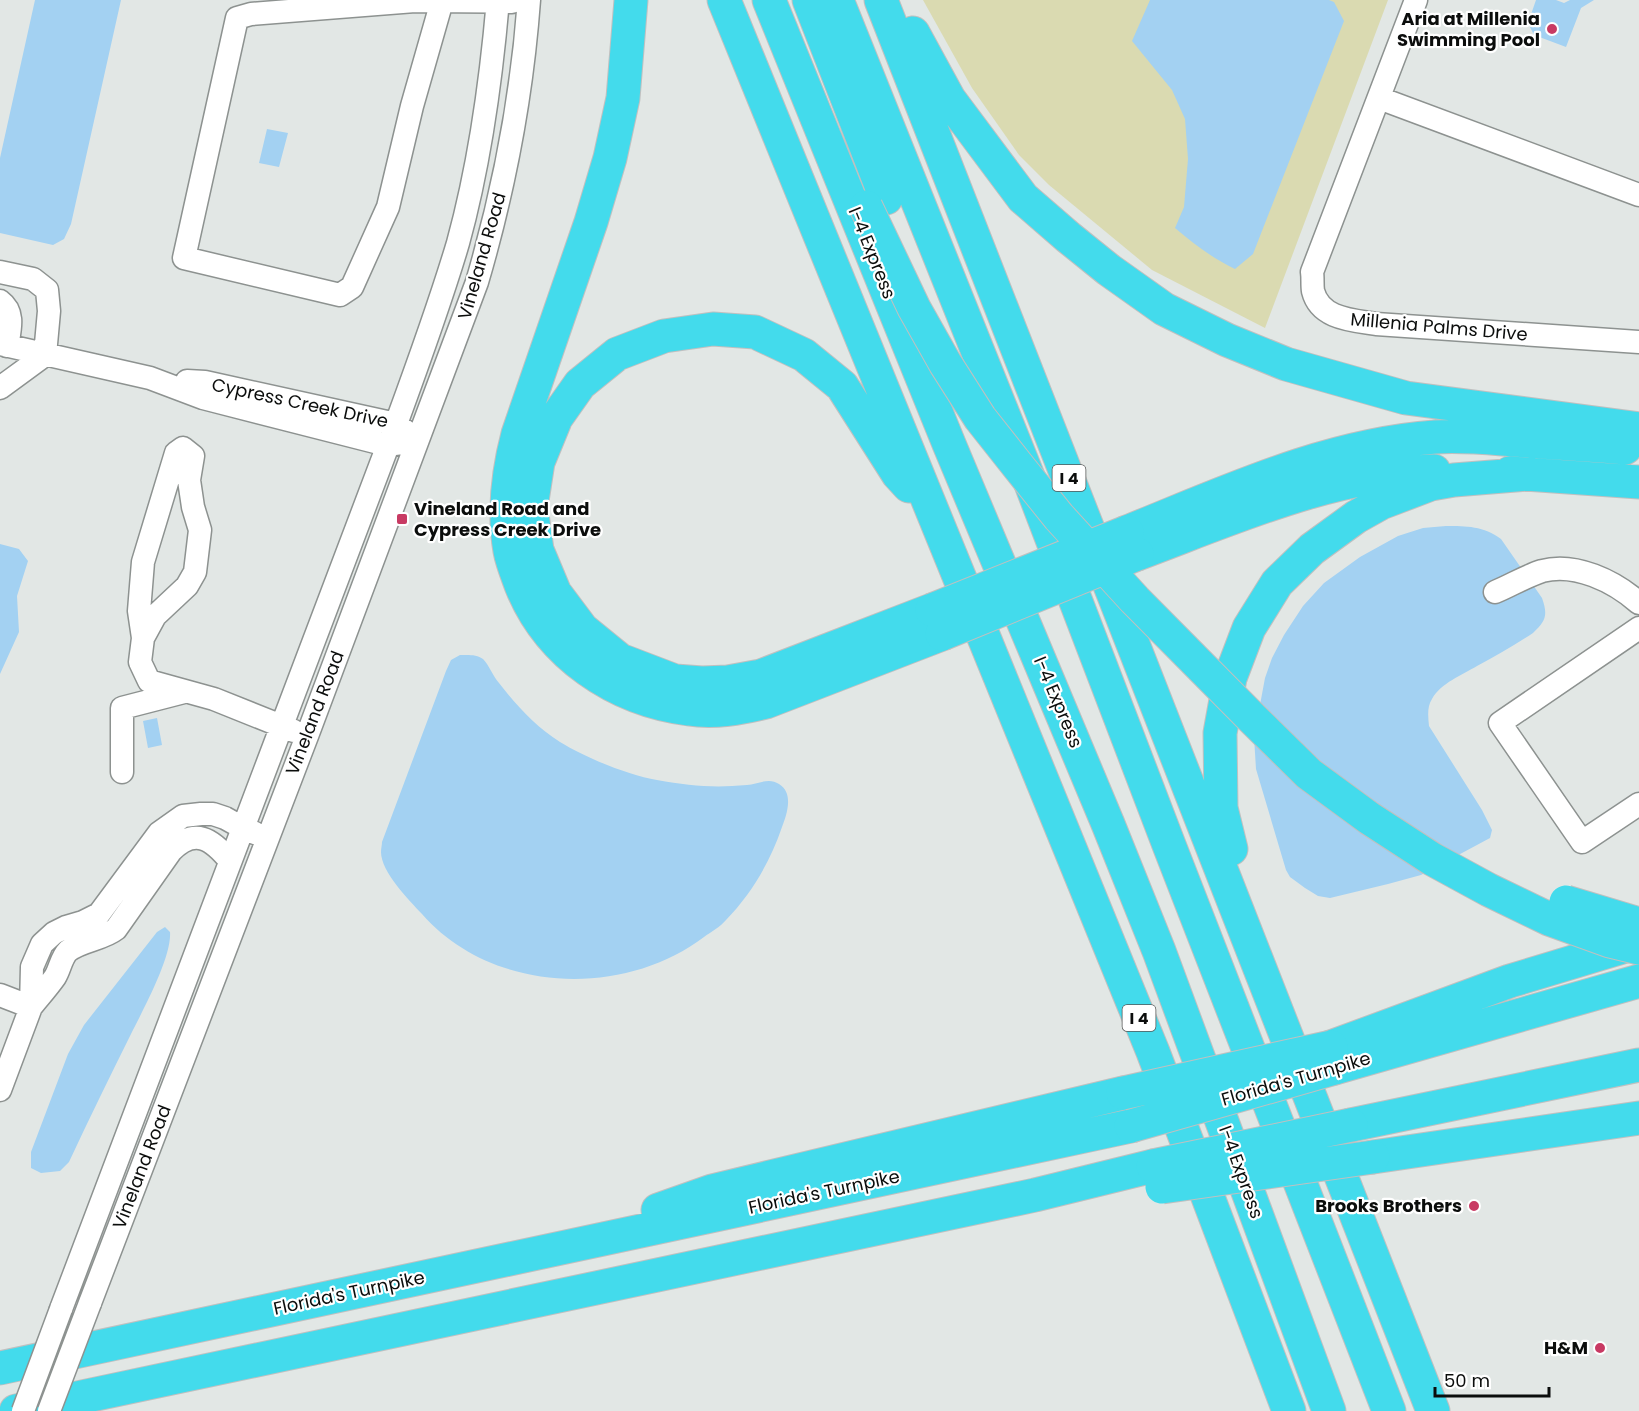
<svg xmlns="http://www.w3.org/2000/svg" width="1639" height="1411" viewBox="0 0 1639 1411" font-family="Poppins,sans-serif">
<style>
.green{fill:#dadab1}
.water{fill:#a3d1f2}
.lines{fill:none;stroke-linecap:round;stroke-linejoin:round}
.minor-casing{stroke:#8d9290;stroke-width:25}
.highway-casing{stroke:#c0c0c0;stroke-width:35}
.minor{stroke:#fff;stroke-width:22}
.highway{stroke:#43dbec;stroke-width:33}
.minor-bridge-casing{stroke:#8d9290;stroke-width:25;stroke-linecap:butt}
.highway-bridge-casing{stroke:#c0c0c0;stroke-width:35;stroke-linecap:butt}
.minor-bridge{stroke:#fff;stroke-width:22}
.highway-bridge{stroke:#43dbec;stroke-width:33}
.poi-dot{fill:#c83a63;stroke:#fff;stroke-width:2}
.labels{text-anchor:middle;stroke-width:4.5;stroke-linejoin:round;paint-order:stroke}
.shield{fill:#fff;stroke:#545655;stroke-width:1.5}
.shield-label{font-size:16px;font-weight:bold;fill:#0b0d0c}
.poi-label{font-size:18px;font-weight:bold;fill:#0b0d0c;stroke:#fff;text-anchor:end}
.street-label{font-size:18px;fill:#0b0d0c;stroke:#fff}
</style>
<rect width="100%" height="100%" fill="#e2e7e5"/>
<path class="green" d="M923,0H1388L1265,328L1152,270L1049,185L1019,155L972,88Z"/>
<path class="water" d="M35,0H121L71,224L64,239L53,245L0,233V158Z
M1150,0H1329L1334,2L1344,21L1253,254L1235,269C1212,258 1194,244 1175,228L1184,207L1188,159L1185,119L1172,90L1132,41Z
M1536,0H1556L1564,3L1570,0H1594L1581,8L1566,47L1534,35L1528,23Z
M267,129L288,133L279,167L259,163Z
M1446,526C1466,526 1484,526 1501,539L1542,598C1548,615 1546,621 1533,633C1515,645 1496,656 1477,666C1462,675 1441,683 1432,699C1427,707 1428,716 1429,726L1482,810L1492,830L1490,838L1421,875L1388,884L1330,898L1318,896L1305,888L1290,877L1286,870L1256,769L1254,737L1265,678L1272,658L1284,635L1303,606L1324,583L1360,557L1398,536L1423,528Z
M0,544L19,549L28,561L17,596L19,632L0,674Z
M460,655C467,655 477,654 483,659C489,665 493,676 499,683C516,705 536,727 560,742C586,758 628,775 657,780C690,786 714,788 747,785C758,784 769,777 779,784C794,793 787,814 782,827C770,862 752,893 726,920C720,927 711,932 704,937C622,999 491,993 422,914C409,900 381,872 381,852C381,848 382,845 382,842L446,671L451,660Z
M157,718L162,745L148,748L143,721Z
M165,927L170,932C172,957 143,1010 131,1034C110,1076 89,1119 69,1162L60,1171L41,1173L31,1168V1152L68,1054L84,1025L157,932Z"/>
<g class="lines">
<g class="minor-casing">
<path id="minor" d="M442,0V1L412,106L388,207L352,287L340,295L184,258L237,18L251,14L415,1C447,1 480,1 512,2
M1416,0L1312,272C1313,278 1312,285 1313,291C1320,319 1352,320 1376,324L1639,342
M1379,98L1639,195
M0,272L33,279L47,290L49,311L45,355L0,388
M0,301C15,312 10,329 7,346
M0,344L150,378L203,398L387,445L402,443
M187,381L205,382L396,424L408,433
M1495,592C1510,586 1526,576 1542,571C1575,562 1614,581 1639,603
M1639,628L1500,723L1582,842L1639,804
M143,638L139,611L143,562L176,453L183,448L193,456L189,480L193,507L200,530L195,572L187,586L155,616L143,638L140,662L149,681L214,699L294,731
M122,772V708L184,692
M0,995L31,1007
M31,1007C39,997 48,987 55,977C60,969 61,958 68,951C82,940 102,940 116,929L171,851C195,827 212,839 230,861
M0,1090L31,1007L32,967L42,944L54,933L66,927L83,922L99,914L159,833L183,816L201,814H213L225,818L243,828L255,833
M90,1303L307,736L477,282C504,190 522,96 529,0
M61,1309L396,424C418,364 440,304 458,243C480,163 491,82 498,0"/>
</g>
<g class="highway-casing">
<path id="highway" d="M631,0L623,98L610,158L591,222L518,434C508,472 503,511 510,551C512,562 517,574 521,585C549,655 616,700 689,709C715,713 741,708 766,702L942,634
M724,0L1153,1052L1289,1411
M769,0L949,444L1108,824L1159,951L1329,1411
M809,0L886,198
M837,0L1031,484L1169,845L1389,1411
M881,0L1433,1411
M913,33L949,99L1023,198L1068,237L1109,270L1164,309L1227,340L1286,364L1406,398L1639,429
M1510,473L1639,482
M909,486L898,474L842,386L804,355L755,332L713,329L664,336L617,354L580,384L556,418L538,462L531,507L537,550L555,593L582,629L620,660L675,681L702,683L728,682L761,676L932,610
M1127,532C1227,492 1326,445 1435,437C1462,435 1489,438 1516,440C1553,443 1589,445 1625,448
M1137,554C1234,518 1330,474 1434,471
M1231,849L1221,808L1220,733L1230,678L1249,628L1277,583L1312,549L1356,517L1381,503L1431,484L1454,480L1530,474
M1331,1047L1510,981L1639,942
M1335,1068L1639,981
M1351,1125L1639,1065
M1373,1157L1639,1118
M658,1210L712,1191L1123,1093
M0,1368L1131,1126
M16,1411L1035,1195L1153,1166"/>
</g>
<use href="#minor" class="minor"/>
<use href="#highway" class="highway"/>
<g class="minor-bridge-casing">
<path id="minor-bridge" d="M23,1411L61,1309
M49,1411L90,1303"/>
</g>
<g class="highway-bridge-casing">
<path id="highway-bridge" d="M866,207L914,308L945,363L980,418L1018,466L1059,517L1135,600L1252,718L1309,774L1369,818L1432,859L1489,890L1549,919L1610,941L1639,948
M932,610L1127,532
M942,634L1137,554
M1566,902L1639,924
M1123,1093L1331,1047
M1131,1126L1335,1068
M1153,1166L1351,1125
M1162,1187L1373,1157"/>
</g>
<use href="#minor-bridge" class="minor-bridge"/>
<use href="#highway-bridge" class="highway-bridge"/>
</g>
<g class="poi-dot">
<circle cx="1552" cy="29" r="6"/>
<rect x="396" y="513" width="12" height="12" rx="3"/>
<circle cx="1474" cy="1206" r="6"/>
<circle cx="1600" cy="1348" r="6"/>
</g>
<g class="labels">
<g class="shield">
<rect x="1052.5" y="465" width="33" height="26" rx="4.5"/>
<rect x="1122.5" y="1005" width="33" height="26" rx="4.5"/>
</g>
<g class="shield-label">
<text x="1069" y="484">I 4</text>
<text x="1139" y="1024">I 4</text>
</g>
<g class="poi-label">
<text x="1540" y="25">Aria at Millenia<tspan x="1540" dy="21">Swimming Pool</tspan></text>
<text x="414" y="515" text-anchor="start">Vineland Road and<tspan x="414" dy="21">Cypress Creek Drive</tspan></text>
<text x="1462" y="1212">Brooks Brothers</text>
<text x="1588" y="1354">H&amp;M</text>
</g>
<g class="street-label">
<text transform="translate(872 253) rotate(68)" y="6">I-4 Express</text>
<text transform="translate(482 256) rotate(-74)" y="6">Vineland Road</text>
<text transform="translate(1439 327) rotate(5)" y="6">Millenia Palms Drive</text>
<text transform="translate(300 403) rotate(12)" y="6">Cypress Creek Drive</text>
<text transform="translate(1058 702) rotate(67)" y="6">I-4 Express</text>
<text transform="translate(315 713) rotate(-69)" y="6">Vineland Road</text>
<text transform="translate(1296 1079) rotate(-16)" y="6">Florida's Turnpike</text>
<text transform="translate(142 1167) rotate(-69)" y="6">Vineland Road</text>
<text transform="translate(1241 1172) rotate(70)" y="6">I-4 Express</text>
<text transform="translate(824 1192) rotate(-12)" y="6">Florida's Turnpike</text>
<text transform="translate(349 1293) rotate(-12)" y="6">Florida's Turnpike</text>
</g>
</g>
<path d="M1435 1387v9h114v-9" fill="none" stroke="#0b0d0c" stroke-width="3"/>
<text x="1444" y="1387" font-size="18" fill="#0b0d0c" stroke="#ffffff" stroke-width="4.5" paint-order="stroke">50 m</text>
</svg>
